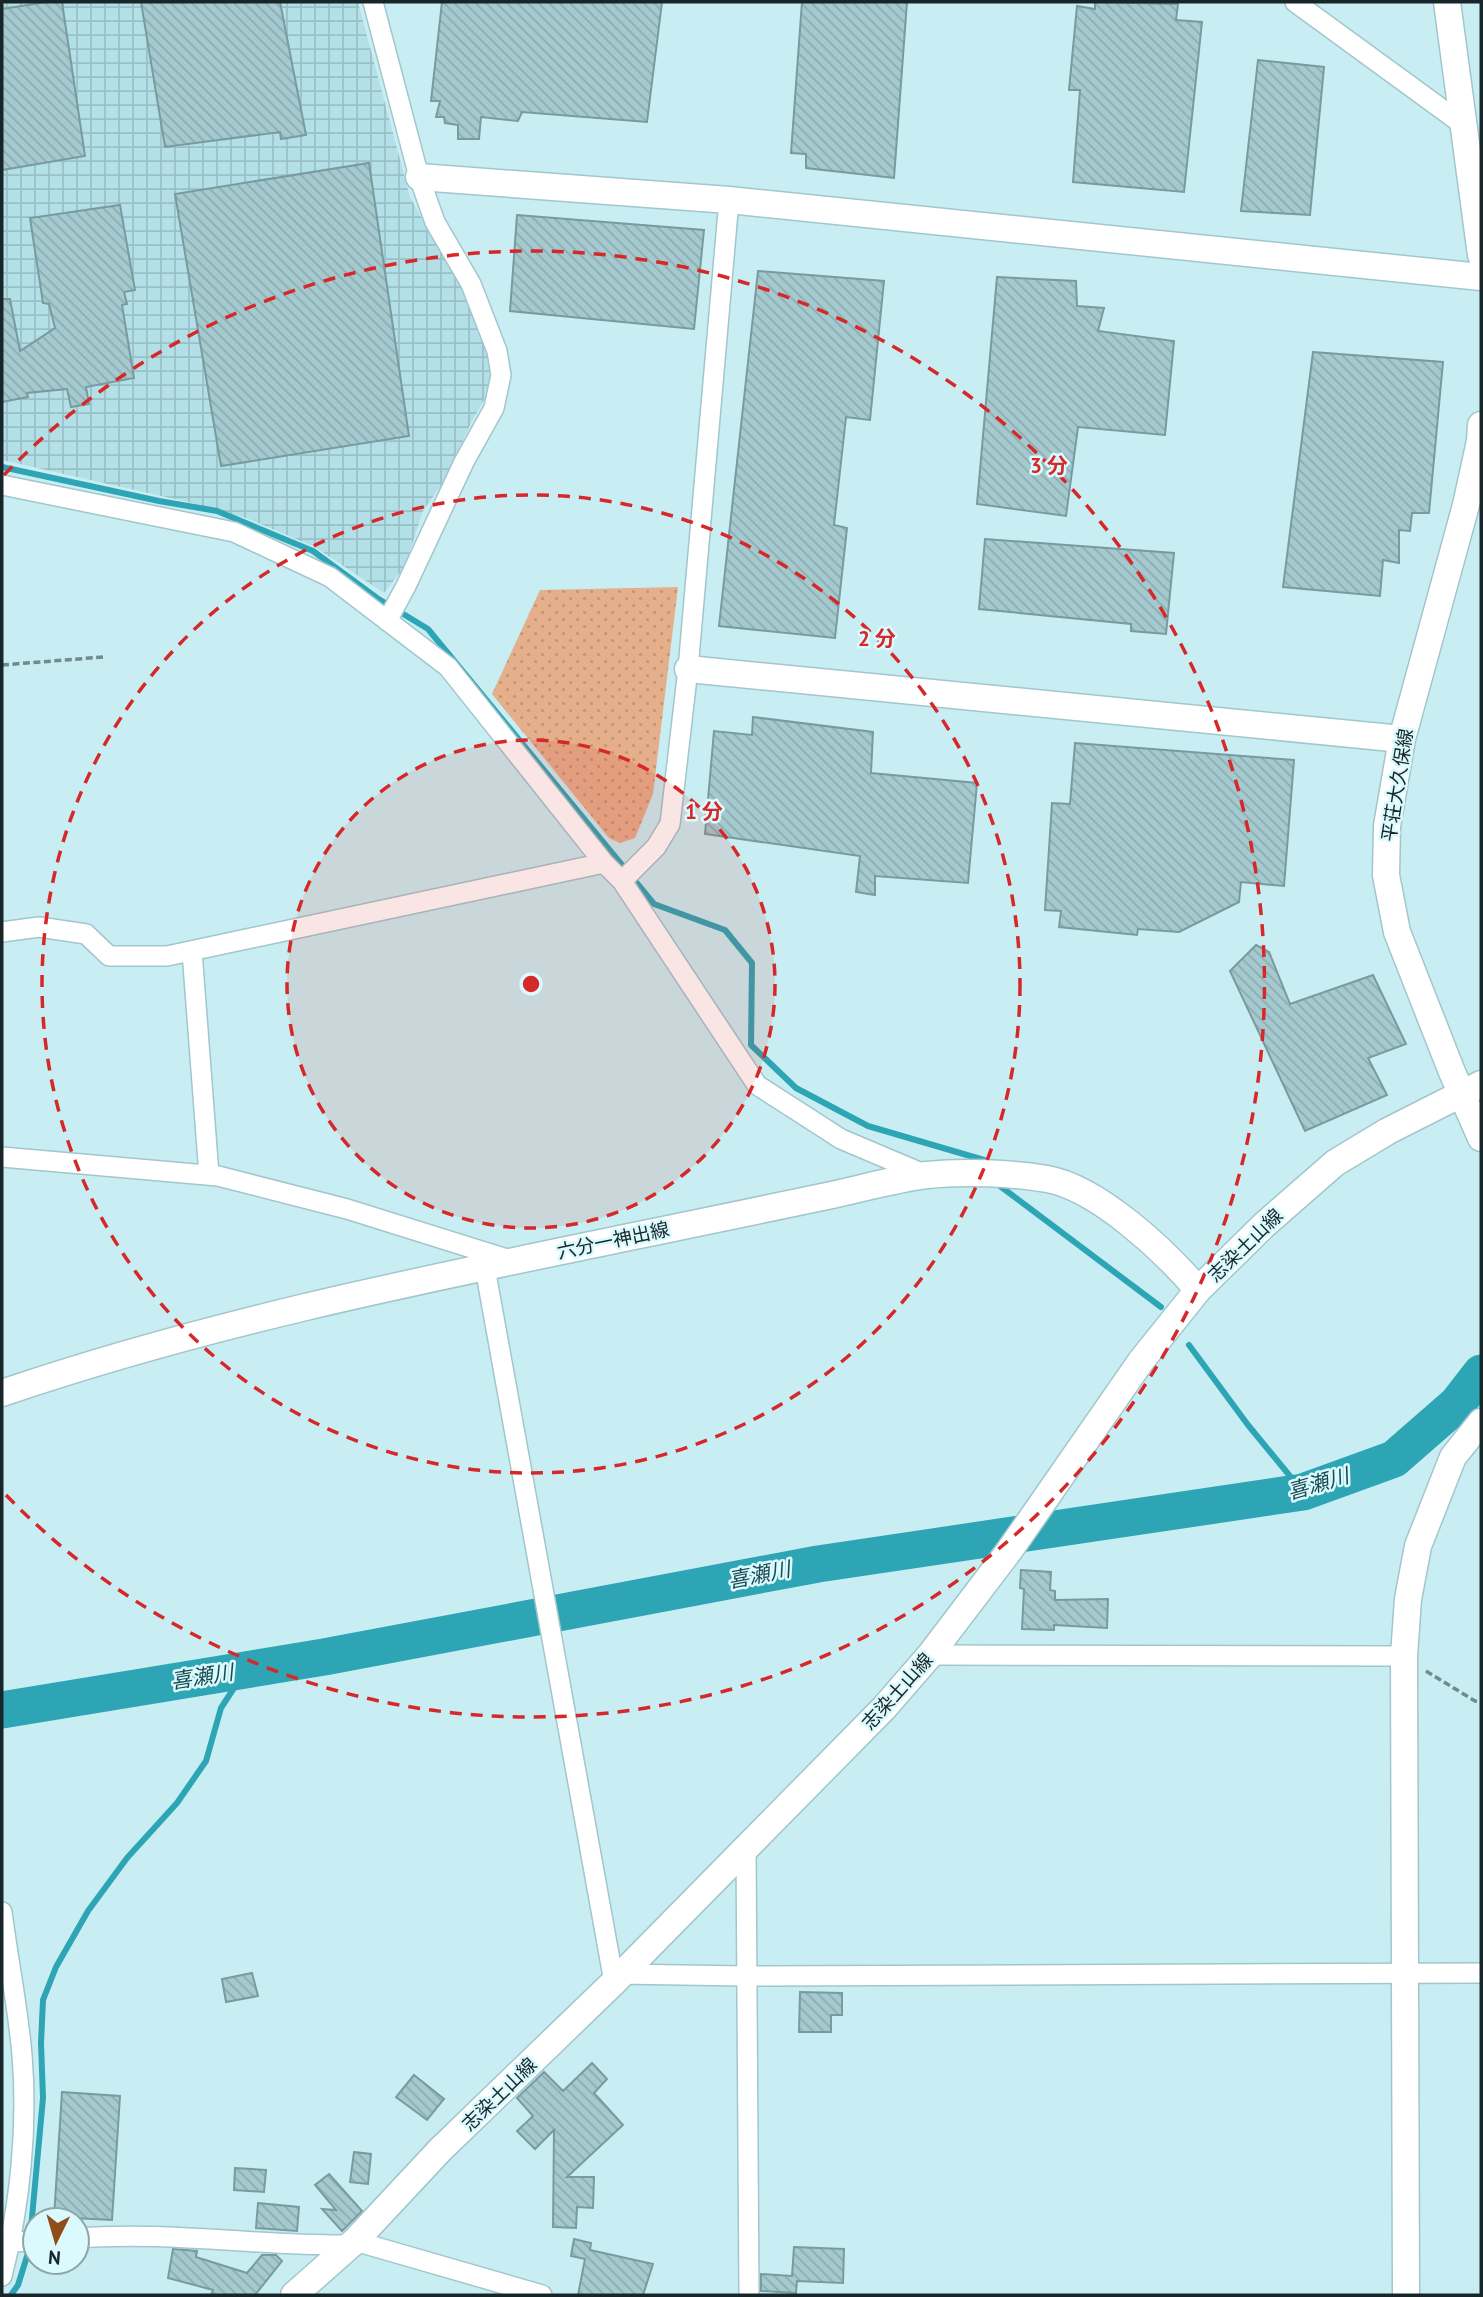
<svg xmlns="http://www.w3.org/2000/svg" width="1483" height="2297" viewBox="0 0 1483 2297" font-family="'PT Sans','Noto Sans JP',sans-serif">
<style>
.industrial{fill:url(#industrial-grid)}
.grass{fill:url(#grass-dots)}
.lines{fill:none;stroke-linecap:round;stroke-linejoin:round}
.stream{stroke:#2ea5b4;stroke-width:6}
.river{stroke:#2ea5b4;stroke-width:37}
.building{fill:url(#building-back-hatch);stroke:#789ba0;stroke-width:2}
.street-casing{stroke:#a1c6cb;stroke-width:22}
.secondary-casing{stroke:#a1c6cb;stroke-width:29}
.path{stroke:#708a8e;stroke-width:3.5;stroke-dasharray:7 3.5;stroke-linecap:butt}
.street{stroke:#fff;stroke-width:19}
.secondary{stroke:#fff;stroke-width:26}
.ring{fill:none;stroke:#d62828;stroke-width:3.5;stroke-dasharray:12 9}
.labels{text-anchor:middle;stroke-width:5;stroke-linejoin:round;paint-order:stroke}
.street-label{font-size:19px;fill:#182629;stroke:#dbfafe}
.water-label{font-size:21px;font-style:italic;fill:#194a51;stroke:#dbfafe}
.centre{fill:#d62828;stroke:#dbfafe;stroke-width:3.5}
.ring-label{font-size:21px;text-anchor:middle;font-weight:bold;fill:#d62828;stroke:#dbfafe;stroke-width:5;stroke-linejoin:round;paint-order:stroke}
</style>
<defs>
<pattern id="industrial-grid" width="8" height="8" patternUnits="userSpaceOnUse" patternTransform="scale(1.75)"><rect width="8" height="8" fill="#b3e0e7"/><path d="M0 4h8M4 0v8" fill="none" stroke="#99c0c6"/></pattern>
<pattern id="grass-dots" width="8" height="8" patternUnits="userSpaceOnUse" patternTransform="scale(1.75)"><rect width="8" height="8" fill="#e4af8a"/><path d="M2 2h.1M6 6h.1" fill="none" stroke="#c39677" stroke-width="1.8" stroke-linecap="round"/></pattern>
<pattern id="building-back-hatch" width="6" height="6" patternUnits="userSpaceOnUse" patternTransform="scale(1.75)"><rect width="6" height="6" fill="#a4c9ce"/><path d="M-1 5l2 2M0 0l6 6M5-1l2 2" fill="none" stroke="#8cacb1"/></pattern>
</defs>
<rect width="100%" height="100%" fill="#c8eef3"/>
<path class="industrial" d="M2,2H358L410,197L466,297L492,369L494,382L471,423L445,480L423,511L405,566L384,593L315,547L246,518L184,501L2,460Z"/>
<path class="grass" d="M678,587L653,794L635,838L620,843L609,838L492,694L540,590Z"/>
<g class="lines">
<path class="stream" d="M2,467L159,501L217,511L313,551L377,598L428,629L654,904L725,930L752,963L751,1045L796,1088L868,1126L984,1160L985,1163
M1000,1186L1161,1307
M1189,1345L1248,1425L1303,1492
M11,2295L18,2285L29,2250L43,2098L41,2043L43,2000L56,1967L88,1911L127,1858L177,1803L206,1761L221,1708L245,1671"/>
<path class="river" d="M2,1710L324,1657L818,1564L1303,1492L1394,1459L1457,1404L1481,1373"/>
</g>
<path class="building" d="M46,2H62L85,156L2,170V9Z
M141,2H280L306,135L281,139L280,132L165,147Z
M442,2H662L647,122L522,112L518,121L481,117L479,139H458V125L445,123L444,117H436L440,101H431Z
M802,2H907L894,178L806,168V154L791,153Z
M1095,2L1178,4L1176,20L1202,22L1184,192L1073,182L1080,90H1069L1077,6L1095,9Z
M1258,60L1324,67L1310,215L1241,211Z
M369,163L409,436L221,466L175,194Z
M120,205L135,290L124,292L127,304L122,305L134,378L86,387L89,404L71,407L67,389L27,393L28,397L2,402V299H10L20,351L55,328L49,304L43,303L30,218Z
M517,215L704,230L694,329L510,311Z
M758,271L884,281L870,420L846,417L834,525L847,528L835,638L719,626Z
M997,277L1076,281L1077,306L1104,308L1098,331L1174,341L1165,435L1078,427L1066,516L977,504Z
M1313,352L1443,362L1429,513H1412L1410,531L1399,530V563L1383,560L1380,596L1283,587Z
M985,539L1174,553L1166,634L1131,631V624L979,609Z
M753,717L873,732L871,773L977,783L968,883L875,876V895L856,892L860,856L705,834L714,731L752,735Z
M1075,743L1294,760L1284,886L1241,882L1239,902L1179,932L1138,929L1137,935L1059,927L1061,911L1045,910L1052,803L1070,804Z
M1256,945L1269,952L1290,1004L1373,975L1406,1044L1368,1058L1387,1095L1305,1131L1230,971Z
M1021,1570L1051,1572L1050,1590L1055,1591V1600L1108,1599L1107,1628L1054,1625V1630L1022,1629L1024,1589L1020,1588Z
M252,1973L258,1996L226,2002L222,1979Z
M800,1992L842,1993V2015H831V2032H799Z
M592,2063L607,2079L594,2093L623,2125L567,2177H594L593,2208L577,2207L576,2228L553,2227L554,2130L535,2149L517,2131L533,2116L517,2098L544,2072L563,2091Z
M414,2075L444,2099L427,2120L396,2097Z
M62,2092L120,2096L112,2220L54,2217Z
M354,2152L371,2154L368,2184L350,2182Z
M235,2168L266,2170L264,2192L234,2190Z
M329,2174L362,2211L342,2231L322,2209L336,2210L315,2185Z
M258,2203L299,2207L297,2231L256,2228Z
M574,2239L591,2243L590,2250L653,2264L643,2295H578L585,2259L571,2256Z
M794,2247L844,2249L843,2283L797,2281L796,2293L761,2291V2274L792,2276Z
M173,2249L197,2251L196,2257L247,2273L262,2255H276L282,2261L255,2295H211L213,2290L168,2278Z"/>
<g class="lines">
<g class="street-casing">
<path id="street" d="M373,2L419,177L435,222L471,284L497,351L501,375L494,408L464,462L406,586L387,621
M1295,2L1465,126
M2,485L234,532L330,577L448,667L604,863L622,881L757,1085L841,1139L926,1175
M622,881L656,847L670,824L688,669L729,200
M2,932L39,927L86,934L109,956H167L604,863
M192,951L209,1175
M2,1157L218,1176L347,1209L513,1261
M485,1268L614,1982
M930,1655L1404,1656
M746,1846L749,2295
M2,1912C8,1959 18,2007 22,2055C28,2128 20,2206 2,2276
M619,1974L745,1976L1481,1973
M77,2238C167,2231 258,2246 348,2245
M355,2241L542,2295
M11,2242L35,2241"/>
</g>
<g class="secondary-casing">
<path id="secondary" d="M1447,2L1481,255
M419,177L729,200L1481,277
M1481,425L1480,441L1466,505L1402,739L1387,826L1386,875L1397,932L1452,1072L1481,1138
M688,669L1402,739
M2,1393C222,1318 451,1274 678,1227C728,1217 778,1206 827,1196C860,1189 894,1179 927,1175C963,1171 1011,1173 1047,1179C1098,1188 1165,1251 1198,1290
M294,2295L355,2241L440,2150L614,1982L884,1708L930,1655L1009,1551L1141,1361L1198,1290L1263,1226L1335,1163L1388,1131L1481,1084
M1406,2295L1404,1656L1408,1599L1418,1546L1453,1457L1481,1422"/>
</g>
<path class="path" d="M2,665L103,657
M1426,1671L1475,1701L1481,1702"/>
<use href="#street" class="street"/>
<use href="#secondary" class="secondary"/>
</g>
<circle cx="531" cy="984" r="244" fill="#d62828" fill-opacity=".12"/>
<g class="ring">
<circle cx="531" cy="984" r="244"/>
<circle cx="531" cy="984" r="489"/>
<path d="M4 475A733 733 0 1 1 4 1493"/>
</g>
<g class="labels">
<g class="street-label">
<text transform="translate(1397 785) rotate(-81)" y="7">平荘大久保線</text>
<text transform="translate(613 1240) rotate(-12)" y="7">六分一神出線</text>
<text transform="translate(1245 1245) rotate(-44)" y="7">志染土山線</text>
<text transform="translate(897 1691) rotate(-48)" y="7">志染土山線</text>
<text transform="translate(499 2094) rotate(-44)" y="7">志染土山線</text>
</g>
<g class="water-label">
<text transform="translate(1318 1484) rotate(-16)" y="7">喜瀬川</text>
<text transform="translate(759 1575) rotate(-11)" y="7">喜瀬川</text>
<text transform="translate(202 1677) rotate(-9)" y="7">喜瀬川</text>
</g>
</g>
<circle cx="531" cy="984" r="10" class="centre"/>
<g class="ring-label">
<text x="1049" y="473">3 分</text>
<text x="877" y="646">2 分</text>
<text x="704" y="819">1 分</text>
</g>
<rect width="1483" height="2297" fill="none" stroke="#182629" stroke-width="7"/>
<g transform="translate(56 2241) rotate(185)"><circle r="33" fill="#dbfafe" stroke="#8da5a9" stroke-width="2"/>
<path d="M0-5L12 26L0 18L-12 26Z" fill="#8f4e19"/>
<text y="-10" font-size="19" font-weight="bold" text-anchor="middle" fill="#182629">N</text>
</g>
</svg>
